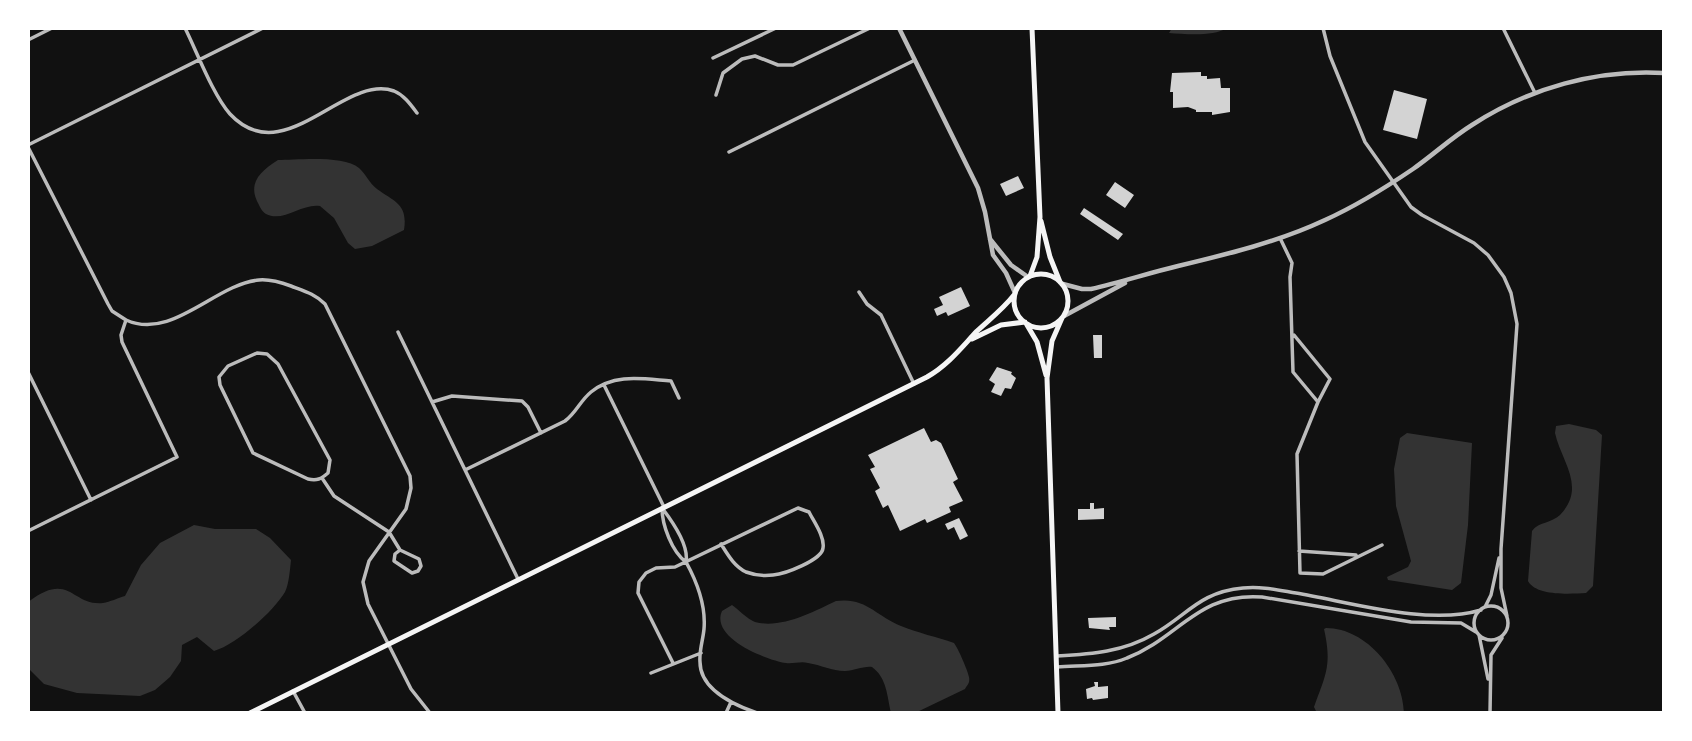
<svg xmlns="http://www.w3.org/2000/svg" width="1692" height="741" viewBox="0 0 1692 741" font-family="'PT Sans Narrow',sans-serif">
<style>
.water{fill:#333}
.building{fill:#d3d3d3}
.lines{fill:none;stroke-linecap:round;stroke-linejoin:round}
.minor{stroke:#bcbcbc;stroke-width:3.5}
.tertiary{stroke:#bcbcbc;stroke-width:4.5}
.secondary{stroke:#f5f5f5;stroke-width:5}
</style>
<rect width="100%" height="100%" fill="#111"/>
<path class="water" d="M1172,28H1227C1213,37 1185,34 1169,33Z
M278,160C297,160 344,155 359,168C366,174 369,183 377,189C395,202 408,204 404,230L372,246L355,249L348,243L334,218L320,206C302,203 283,223 266,214C262,211 261,209 259,205C247,184 259,172 278,160Z
M1569,424L1596,430L1602,435L1593,586L1586,593C1569,594 1536,596 1528,581L1532,531C1538,522 1552,523 1560,515C1587,487 1561,461 1555,433L1556,426Z
M1407,433L1472,443L1468,525L1461,583L1452,590L1388,580L1387,577L1408,567L1411,561L1396,506L1394,469L1400,438Z
M194,525L215,529H256L270,538L291,560C290,569 289,584 285,592C273,612 236,645 214,651L197,637L182,645L181,661L170,677L155,690L140,696L77,693L44,684L28,668V602C70,570 71,606 103,603C110,602 118,598 125,596L141,565L160,543Z
M836,601C866,597 876,616 901,626C918,633 937,637 954,643C958,648 968,671 969,677C970,683 968,684 965,689L915,713H891C887,696 887,678 872,667C863,666 854,671 845,671C832,671 821,665 808,663C801,661 793,664 786,663C766,660 710,638 722,611L732,605C739,610 747,619 755,622C781,629 813,612 836,601Z
M1326,628C1367,628 1403,673 1404,713H1317L1314,707C1326,674 1332,665 1324,629Z"/>
<path class="building" d="M1201,72V76H1207V79L1220,78L1221,88H1230V112L1212,115V112H1196V110L1188,107L1173,108V92H1170L1172,73Z
M1394,90L1427,99L1417,139L1383,130Z
M1018,176L1024,188L1006,196L1000,184Z
M1115,182L1134,195L1125,208L1106,195Z
M1084,208L1123,234L1118,240L1080,214Z
M961,287L970,306L948,316L946,312L937,316L934,309L943,305L939,297Z
M1093,335H1102V358H1094Z
M997,367L1012,372L1011,374L1016,378L1011,389L1005,388L1001,396L991,392L995,384L989,380Z
M924,428L931,442L936,440L941,443L958,479L953,482L963,501L949,507L951,512L927,523L925,519L900,531L888,505L883,508L875,491L880,488L870,469L875,467L868,455Z
M1090,503H1094V509L1104,508V519L1078,520V509H1090Z
M959,518L968,536L960,540L954,527L948,530L945,524Z
M1116,617V627H1109L1110,630L1089,628L1088,618Z
M1094,682H1098V687L1108,686V698L1093,700L1092,698L1087,699L1086,689L1095,686Z"/>
<g class="lines">
<path class="minor" d="M185,28C197,52 213,95 230,114C284,172 344,73 394,91C404,95 411,105 417,113
M1323,28L1330,56L1365,142L1411,207L1422,215L1474,243L1488,255L1504,277L1511,293L1517,324L1501,549V588L1507,616
M1503,28L1535,93
M28,40L52,28
M713,58L776,28
M716,95L723,73L742,59L755,56L778,65H793L870,28
M28,145L263,28
M28,147L108,304L112,311L126,320L121,335L122,342L177,457L28,531
M729,152L915,60
M1280,238L1292,263L1290,277L1293,372L1318,402L1297,454L1300,573L1323,574L1382,545
M859,292L867,304L881,315L914,384
M126,320C172,341 215,284 259,280C270,279 280,282 291,286C304,291 315,294 325,304L410,476L411,488L406,509L369,561L363,582L368,604L411,689L430,713
M398,332L518,579
M1294,335L1330,379L1318,402
M257,353L267,354L278,364L330,460L328,473C321,479 317,481 308,479L253,453L220,385L219,377L228,366Z
M28,372L91,500
M604,385L664,507
M432,402L452,396L522,401L528,407L541,433
M465,470L565,421C576,413 580,401 591,392C615,373 643,379 671,381L679,398
M322,478L334,496L389,532L400,550L419,559L421,566L418,571L412,573L394,561L395,554L400,550
M662,508C672,521 689,546 686,562C672,552 662,525 662,508Z
M1299,551L1356,555
M686,562C697,582 706,606 704,629C703,640 699,651 700,662C700,690 734,705 757,713
M1474 623a17 17 0 1 1 34 0a17 17 0 1 1-34 0Z
M1485,607L1491,595L1499,558
M1479,635L1488,679
M1057,656C1092,654 1123,652 1154,634C1188,615 1199,592 1243,588C1261,586 1278,590 1296,593C1350,602 1428,626 1481,610
M673,663L638,593L639,582L646,573L656,568L675,567L798,508L809,512C814,522 825,537 823,548C822,560 785,574 773,575C765,576 754,575 746,572C734,566 728,555 721,544
M1057,667C1080,665 1106,667 1127,658C1179,638 1198,592 1262,597L1411,622L1461,623L1476,632
M651,673L701,653
M293,691L305,713
M726,713L731,702
M1490,713L1491,655L1502,638"/>
<path class="tertiary" d="M899,28L978,188L985,212L993,255L1006,273L1015,293
M990,239L1011,265L1028,277
M1063,284L1082,289H1091C1121,282 1149,273 1178,266C1228,254 1278,242 1325,220C1356,206 1385,188 1413,169C1433,155 1451,138 1472,125C1529,88 1597,69 1664,73
M1064,316L1125,283"/>
<path class="secondary" d="M1041,221L1050,257L1060,282
M1014 301a27 27 0 1 1 54 0a27 27 0 1 1-54 0Z
M1030,276L1037,257L1040,217L1032,28
M1027,325L1037,342L1046,375
M972,339L1001,325L1025,322
M250,713L927,377C948,365 961,348 977,331C990,319 1003,309 1014,295
M1058,713L1047,378L1052,341L1062,318"/>
</g>
<rect width="1692" height="741" fill="none" stroke="#ffffff" stroke-width="60"/>
</svg>
